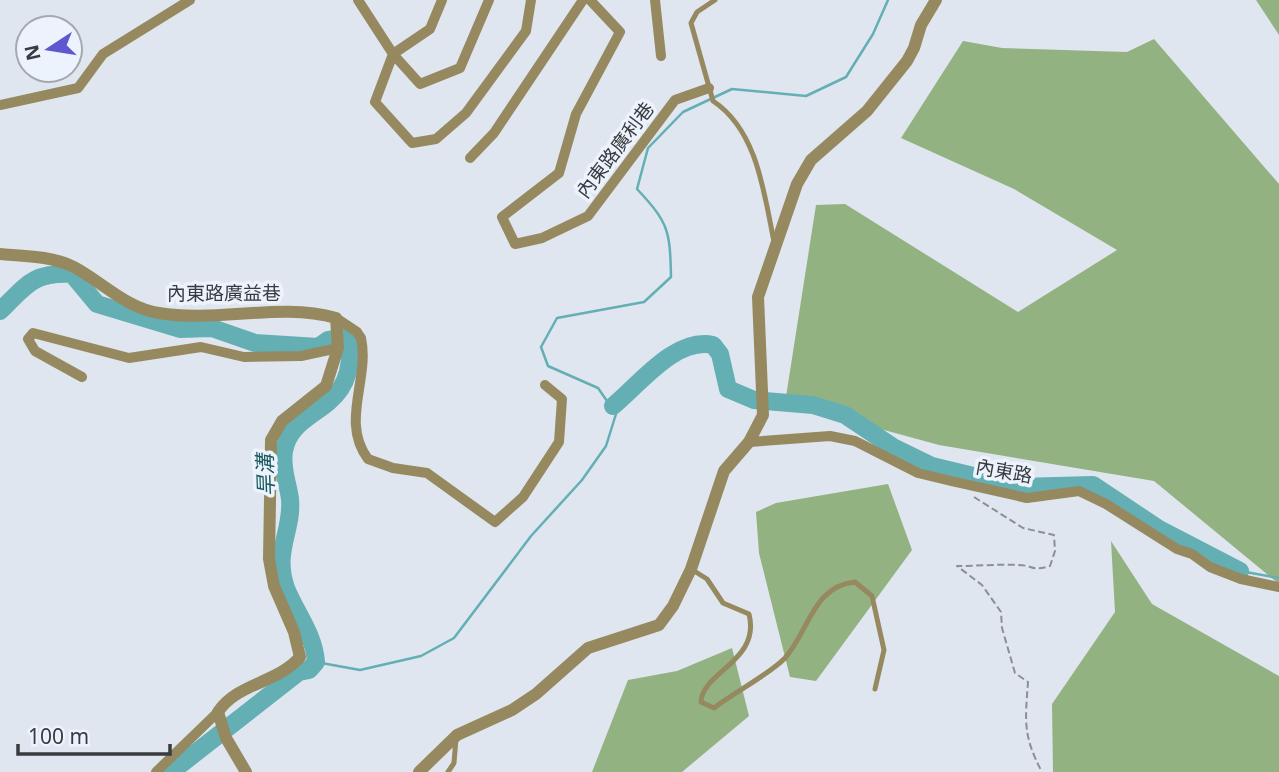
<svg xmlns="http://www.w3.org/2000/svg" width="1279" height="772" viewBox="0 0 1279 772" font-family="'Noto Sans','Noto Sans TC',sans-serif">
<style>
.forest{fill:#93b282}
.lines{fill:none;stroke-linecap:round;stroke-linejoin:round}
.stream{stroke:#63afb4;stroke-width:2.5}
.river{stroke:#63afb4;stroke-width:18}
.path{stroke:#8b8f96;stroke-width:2;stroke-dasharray:7 3.5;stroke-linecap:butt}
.service{stroke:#96895f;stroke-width:5}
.minor{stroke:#96895f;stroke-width:10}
.tertiary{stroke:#96895f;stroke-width:12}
.labels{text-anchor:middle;stroke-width:7;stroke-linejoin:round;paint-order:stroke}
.street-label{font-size:19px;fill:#393b3f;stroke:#ecf3fc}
.water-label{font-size:21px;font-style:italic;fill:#1b5b60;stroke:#ecf3fc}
</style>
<rect width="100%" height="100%" fill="#dfe6ef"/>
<path class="forest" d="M1256,0H1279V35Z
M1154,39L1279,184V584L1154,481L939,445L785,403L816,205L845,204L1018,312L1117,250L1014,189L901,138L963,41L1002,48L1127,52Z
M888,484L912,550L816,681L790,677L759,553L756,512L776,503Z
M1111,541L1152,604L1279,676V772H1053L1052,704L1115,612Z
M732,648L749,716L682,772H592L628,680L677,671Z"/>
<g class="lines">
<path class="stream" d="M1240,571L1279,578
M316,662L360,670L421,656L454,638L531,536L582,480L606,446L616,414L598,388L548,366L541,347L557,318L644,302L671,277C670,231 669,223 637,189L648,148L683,112L732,89L806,96L846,77L873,34L888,0"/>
<path class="river" d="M0,311C26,286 32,272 72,274L97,304L180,329L212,328L255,343L318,347L328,340L344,337L350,344C355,416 293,404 284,451C281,468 288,483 290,499C293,531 273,551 286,588C296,613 314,634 316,662L309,670L299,672L171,772
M613,406C640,384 675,337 713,345L720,354L728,389L754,400L813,405L845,415L893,447L932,466L1019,487L1093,485L1159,529L1240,571"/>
<path class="path" d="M974,497L1023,528L1054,535L1055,551L1050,566C1030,572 1034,565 1018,565C998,564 977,566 957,566L982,585L1001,612L1002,628L1015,673L1028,682C1025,722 1023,736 1042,772"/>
<path class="service" d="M715,0L697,12L691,23L713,101C757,130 764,192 774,242
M691,569L707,579L723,603L749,614C761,661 702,672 701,702L714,708C733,693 770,674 785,658C809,631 813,586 855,582L872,596L884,650L875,689
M448,772L454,763L456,738"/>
<path class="minor" d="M358,0L393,54L420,84L460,68L489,0
M442,0L430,29L393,54L375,102L412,143L436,139L466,113L526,31L531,0
M590,0L620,32L576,114L559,173L502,217L515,244L542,238L588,216L675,100L709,88
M655,0L661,56
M0,105L78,88L103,54L190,0
M470,158L494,133L583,0
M336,318L357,332L361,338C370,379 340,422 368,459L393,468L427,473L495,522L523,497L559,442L562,399L545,385
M82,377L35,351L28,339L33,333L129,358L201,347L244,357L301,356L338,348
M749,442L830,436L855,441L918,473L951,481L1027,498L1079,491L1106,504L1177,549L1192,554L1210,567L1241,579L1279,587
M156,772L218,712"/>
<path class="tertiary" d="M0,254C24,256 52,256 74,267C102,282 126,308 159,313C218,323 279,302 336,318L338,348L326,386L282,421L271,440L269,559L274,586L294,632L300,657C278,683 237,683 218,712L226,738L246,772
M419,772L457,735L512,710L536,694L588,648L659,625L673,606L691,569L724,471L749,442L763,415L758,297L797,184L811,160L867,111L907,61L914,48L921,25L936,0"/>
</g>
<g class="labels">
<g class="street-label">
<text transform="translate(615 150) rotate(-53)" y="7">內東路廣利巷</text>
<text x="224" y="300">內東路廣益巷</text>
<text transform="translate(1004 471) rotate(10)" y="7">內東路</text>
</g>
<g class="water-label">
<text transform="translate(266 475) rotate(-92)" y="7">旱溝</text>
</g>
</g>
<g transform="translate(49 49) rotate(258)"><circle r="33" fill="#ecf3fc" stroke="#a4a9b0" stroke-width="2"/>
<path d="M0-5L12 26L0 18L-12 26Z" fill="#5e57cf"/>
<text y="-10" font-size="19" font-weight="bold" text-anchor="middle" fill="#393b3f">N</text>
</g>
<path d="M18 744v10h152v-10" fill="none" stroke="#393b3f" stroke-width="3.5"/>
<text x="28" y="744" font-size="21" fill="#393b3f" stroke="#ecf3fc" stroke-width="5" paint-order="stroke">100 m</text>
</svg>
